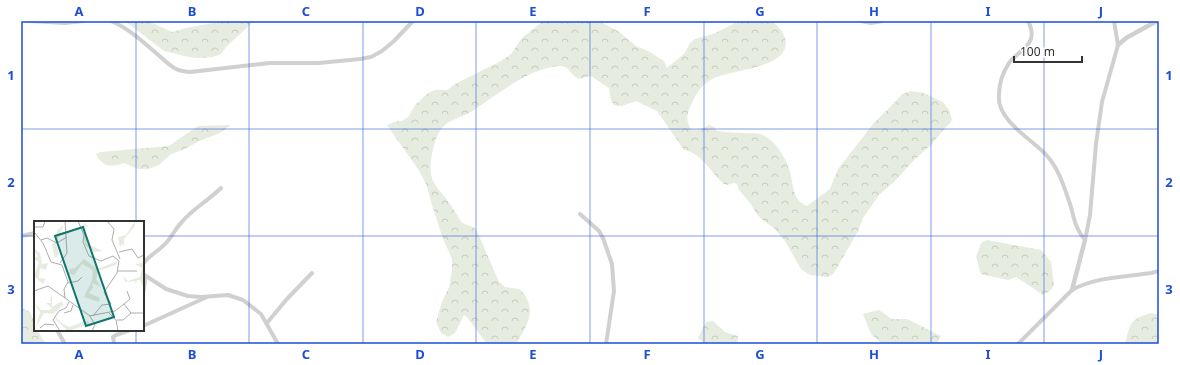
<svg xmlns="http://www.w3.org/2000/svg" width="1180" height="365" viewBox="0 0 1180 365" font-family="'Noto Sans',sans-serif">
<style>
.forest{fill:url(#forest-crowns)}
.lines{fill:none;stroke-linecap:round;stroke-linejoin:round}
.minor{stroke:#d0d0d0;stroke-width:4}
.tertiary{stroke:#d0d0d0;stroke-width:4.5}
.grid{fill:none;stroke:#1d4ed8;stroke-width:1;stroke-opacity:0.55}
.inset-road{fill:none;stroke:#adadad;stroke-width:1}
.view{fill:#0f766e;fill-opacity:0.15;stroke:#0f766e;stroke-width:2}
.inset-edge{fill:none;stroke:#333;stroke-width:2}
.neatline{fill:none;stroke:#1d4ed8;stroke-width:1.5}
.grid-label{font-size:13px;text-anchor:middle;font-weight:bold;fill:#1d4ed8}
</style>
<defs>
<pattern id="forest-crowns" width="20" height="18" patternUnits="userSpaceOnUse"><rect width="20" height="18" fill="#e6ecdf"/><path d="M2 6a3 3 0 1 1 6 0M12 15a3 3 0 1 1 6 0" fill="none" stroke="#c6cbc0"/></pattern>
</defs>
<rect width="100%" height="100%" fill="#fff"/>
<path class="forest" d="M125,21H148L172,32L186,28L224,21H254L226,47L221,54L213,57L197,58L189,57L164,51Z
M543,21H598L618,31L636,46L648,51L664,61L667,68L685,53L690,43L695,39L713,34L739,21H771C777,25 783,31 785,38C794,68 730,70 714,78C701,85 698,91 692,103C687,112 685,120 691,129C699,131 703,128 709,125L714,127L717,131C726,132 735,133 744,133C751,134 757,132 763,135C776,142 784,155 789,169C794,182 791,200 807,206L830,189L838,169L874,123L903,94L911,91L923,93L943,102L949,110L952,119L951,122L945,128L930,146L914,160L894,182L879,195L863,218L858,231L835,271L833,274L828,277L810,275L801,269L785,241L774,228L761,219L757,214L750,203L739,190L737,184L734,183L727,185L724,184C710,172 703,154 684,150L657,111L636,101C617,108 611,111 609,88L591,76C587,76 581,80 577,78C570,74 569,66 560,66C528,68 497,95 471,112C462,117 448,120 442,128C434,137 429,163 431,175C433,186 443,193 449,203C454,209 458,217 462,223L473,227L476,229L499,282L505,287L520,289C538,309 528,324 516,344H487L467,317L464,315L455,333L448,337L441,333L436,322L442,302L449,287L452,270V259L442,236L431,202L427,186L420,172L387,125L398,121H402L408,117L416,104L428,93L436,90H447L457,83L501,61L511,54L522,38Z
M231,125L218,134L199,141L185,149L171,154L159,165L149,169H138L124,163C110,168 103,167 96,154L100,152L169,146L198,126Z
M987,240L1041,250L1051,262L1054,285L1050,291L1043,295L1016,277L1008,280L981,274L976,257L981,243Z
M21,309H24L30,312L35,324V330H37L46,344H21Z
M879,310L892,319H907L941,336L937,343L934,344H882L871,334L863,314Z
M1151,313L1159,315V344H1125C1131,322 1129,320 1151,313Z
M713,321L725,332L738,336L737,344H702L703,342L698,338L706,322Z"/>
<g class="lines">
<path class="minor" d="M29,21L65,23L84,21
M111,21C128,28 142,41 156,53C169,64 173,71 190,72L270,63H319L360,59L371,57L382,51L394,41L413,21
M861,21L871,23L883,21
M1028,21C1040,44 1020,49 1009,63C1003,72 999,84 999,95C996,121 1034,140 1048,157C1060,171 1065,190 1071,207C1074,219 1076,230 1085,240
M580,214L599,231L603,238L612,264L614,291L606,344
M21,236L35,233
M1085,240L1090,215L1096,144L1102,102L1118,45L1114,21
M143,264C149,255 159,251 166,243C172,237 175,229 181,223C192,209 208,201 221,188
M143,274L166,289L188,296L201,297L228,295L243,300L261,314L278,344
M143,294L145,282L144,275
M267,323L286,300L312,273
M143,326L207,297
M57,330L65,344
M114,343L113,337L116,335L130,330
M1018,344L1072,290C1095,277 1125,277 1151,273L1159,271"/>
<path class="tertiary" d="M1118,45L1126,38L1157,21
M1072,290L1085,240"/>
</g>
<path class="grid" d="M136,21V222M249,21V344M363,21V344M476,21V344M590,21V344M704,21V344M817,21V344M931,21V344M1044,21V344M21,129H1159M21,236H35M143,236H1159M136,330V344"/>
<g transform="translate(34 221)">
<rect width="110" height="110" fill="#fff"/>
<path d="M101,0V5L90,18V25L88,23L86,26L84,16L92,14ZM51,2L54,5L51,7L53,23L69,30L60,31L51,24L48,5ZM30,4L22,23L25,33L21,37L18,24L22,19L23,9ZM0,28L6,32L8,43L14,42L12,49L6,47L5,57L12,58L9,63L0,55L5,41L0,38L3,35ZM50,38L63,48L84,40L82,44L64,50L62,58L67,66L58,62L59,67L55,72L66,77L65,81L50,76L58,59L59,50L56,47L48,43L40,54L35,53L36,48L41,47ZM110,42V68L106,59H103L102,63L101,60L91,61L90,55L94,60L106,56L108,47L101,43ZM18,74V86L28,80L29,84L19,93L10,92L2,106L6,91L0,81L7,89H16L18,87L12,82H17L16,77ZM20,94L26,101L35,106L49,101L54,100L56,103L34,110L23,100Z" fill="#e6ecdf"/>
<path class="inset-road" d="M44,0L50,14L49,21L55,35L67,40L79,35L85,40L83,52L70,71L77,83L68,84L59,95M73,0L80,8L78,19L86,38M0,6H9L11,0M0,11L9,22L17,41L28,44L34,61L30,68L31,77L56,95L61,104L58,110M7,19L13,17L23,22L33,16M85,31L98,28L104,37L110,34M26,42L33,32L31,0M84,50H103M34,62L44,60L48,56M0,70L14,65L31,77M90,83L96,78L93,70M30,92L37,90L39,84M75,92L82,99L84,110M55,95L81,90L90,83L97,92H110M83,99H89L97,92M6,107L11,103L20,104M26,110L19,99L25,90L32,87L35,81"/>
<path class="view" d="M49,6L80,96L52,105L21,15Z"/>
<rect width="110" height="110" class="inset-edge"/>
</g>
<rect width="1180" height="365" fill="none" stroke="#ffffff" stroke-width="44"/>
<path d="M1014 56v6h68v-6" fill="none" stroke="#333333" stroke-width="2"/>
<text x="1020" y="56" font-size="12" fill="#333333" stroke="#ffffff" stroke-width="3" paint-order="stroke">100 m</text>
<rect x="22" y="22" width="1136" height="321" class="neatline"/>
<g class="grid-label">
<text x="79" y="16">A</text>
<text x="192" y="16">B</text>
<text x="306" y="16">C</text>
<text x="420" y="16">D</text>
<text x="533" y="16">E</text>
<text x="647" y="16">F</text>
<text x="760" y="16">G</text>
<text x="874" y="16">H</text>
<text x="988" y="16">I</text>
<text x="1101" y="16">J</text>
<text x="11" y="80">1</text>
<text x="1169" y="80">1</text>
<text x="11" y="187">2</text>
<text x="1169" y="187">2</text>
<text x="11" y="294">3</text>
<text x="1169" y="294">3</text>
<text x="79" y="359">A</text>
<text x="192" y="359">B</text>
<text x="306" y="359">C</text>
<text x="420" y="359">D</text>
<text x="533" y="359">E</text>
<text x="647" y="359">F</text>
<text x="760" y="359">G</text>
<text x="874" y="359">H</text>
<text x="988" y="359">I</text>
<text x="1101" y="359">J</text>
</g>
</svg>
